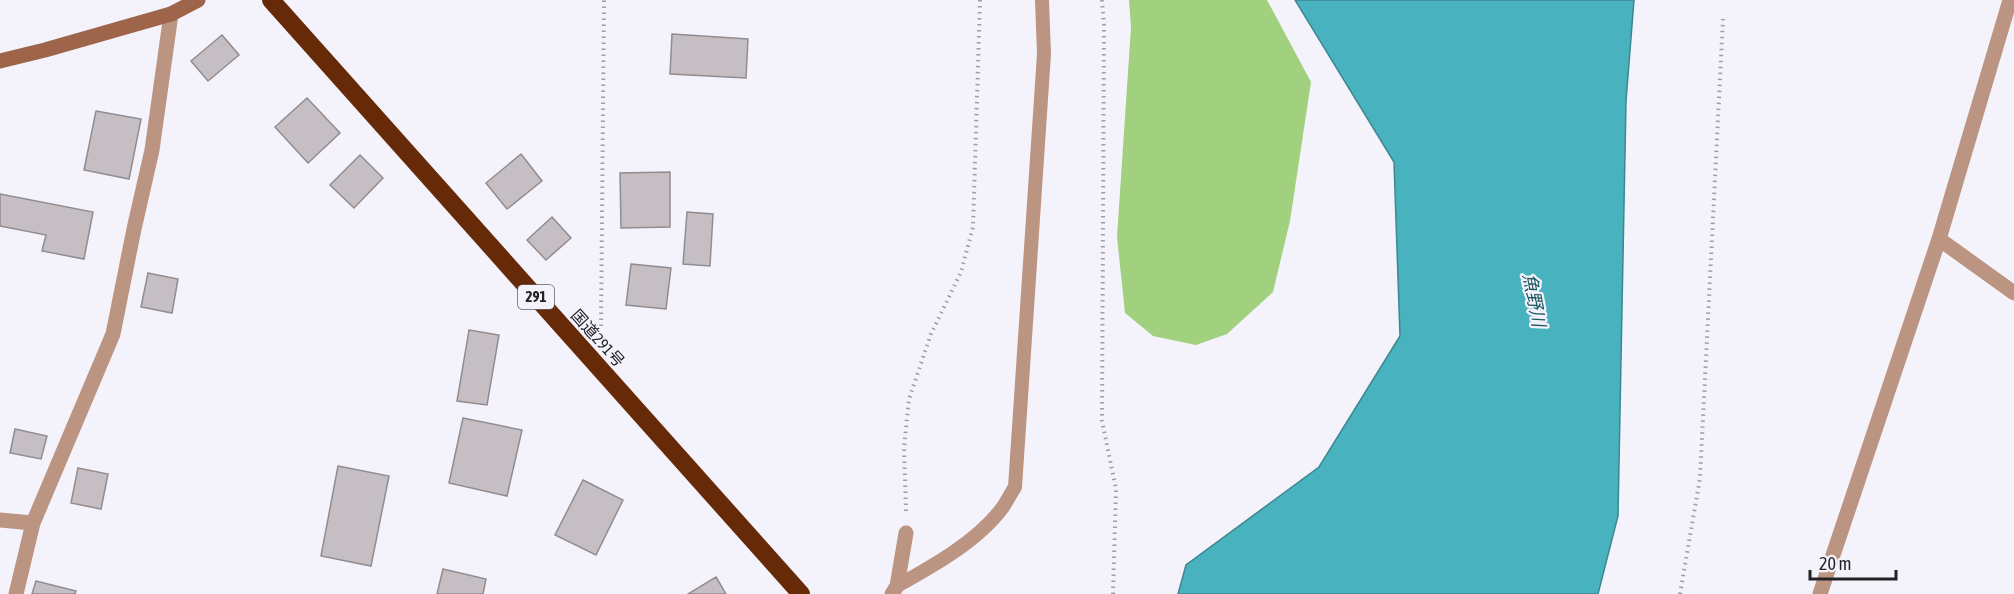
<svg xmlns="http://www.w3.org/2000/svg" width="2014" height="594" viewBox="0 0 2014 594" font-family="'Asap Condensed','Noto Sans JP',sans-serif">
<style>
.forest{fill:#a1d17e}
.water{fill:#48b2bf;stroke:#3d8791;stroke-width:1.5}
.building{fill:#c5bfc4;stroke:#928c91;stroke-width:1.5}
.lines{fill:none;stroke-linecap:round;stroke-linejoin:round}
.path{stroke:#9e9da3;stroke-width:4;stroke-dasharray:1.5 4.5;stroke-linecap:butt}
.lane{stroke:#bc9482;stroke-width:14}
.street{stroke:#bc9482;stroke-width:15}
.secondary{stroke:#9d644a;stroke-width:15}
.highway{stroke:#672a08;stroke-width:18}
.labels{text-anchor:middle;stroke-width:4.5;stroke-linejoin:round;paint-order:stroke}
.shield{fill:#f4f3fb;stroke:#616165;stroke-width:1.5}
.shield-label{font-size:15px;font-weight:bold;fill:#222225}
.street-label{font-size:16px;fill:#222225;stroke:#f4f3fb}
.water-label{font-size:18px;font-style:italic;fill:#1b575e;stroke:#f4f3fb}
</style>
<rect width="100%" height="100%" fill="#f4f3fb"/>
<path class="forest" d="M1129,0H1267L1311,82L1290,221L1273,292L1227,334L1196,345L1153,336L1125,313L1117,237L1131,27Z"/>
<path class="water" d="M1295,0H1634L1626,101L1618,516L1598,594H1178L1186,565L1319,467L1400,336L1394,162Z"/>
<path class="building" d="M672,34L748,39L746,78L670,74Z
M222,35L239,55L208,81L191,61Z
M307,98L340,133L308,163L275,127Z
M96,111L141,119L129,179L84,170Z
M521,154L542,181L507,209L486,183Z
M360,155L383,178L354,208L330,185Z
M670,172V227L621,228L620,173Z
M0,194L93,212L84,259L42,251L46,235L0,226Z
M687,212L713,214L710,266L683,264Z
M552,217L571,238L546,260L527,240Z
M631,264L671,268L666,309L626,305Z
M148,273L178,279L172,313L141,307Z
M469,330L499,335L487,405L457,401Z
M463,418L522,430L507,496L449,483Z
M15,429L47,436L41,459L10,453Z
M338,466L389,476L371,566L321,556Z
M78,468L108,474L101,509L71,503Z
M583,480L623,500L596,555L555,535Z
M443,569L486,579L483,594H437Z
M716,577L726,594H688Z
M36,581L76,591L75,594H32Z"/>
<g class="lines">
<path class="path" d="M1102,0L1104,25L1102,421L1116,489L1113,594
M598,331L601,327L604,0
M906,511L904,448L909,399L931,334L961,272L973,227L980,0
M1680,594L1700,478L1723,19"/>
<path class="lane" d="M897,586C933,566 978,541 1003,507C1007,501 1011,493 1015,487L1044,54L1042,0"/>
<path class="street" d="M1939,239L2014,293
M0,520L33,523
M16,594L33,523L113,334L134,229L152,150L171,14
M892,594L897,586L906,533
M1820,594L1939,239L2010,0"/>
<path class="secondary" d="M0,61L45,50L171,14L198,0"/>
<path class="highway" d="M271,0L801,594"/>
</g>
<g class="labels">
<rect class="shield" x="518" y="285" width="36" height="24" rx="4.5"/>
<g class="shield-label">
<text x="536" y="302">291</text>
</g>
<g class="street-label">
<text transform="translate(598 338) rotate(48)" y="6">国道291号</text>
</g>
<g class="water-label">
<text transform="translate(1534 300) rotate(79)" y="6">魚野川</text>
</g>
</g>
<path d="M1810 570v9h86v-9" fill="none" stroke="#222225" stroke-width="3"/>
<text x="1819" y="570" font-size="18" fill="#222225" stroke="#f4f3fb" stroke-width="4.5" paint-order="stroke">20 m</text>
</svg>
